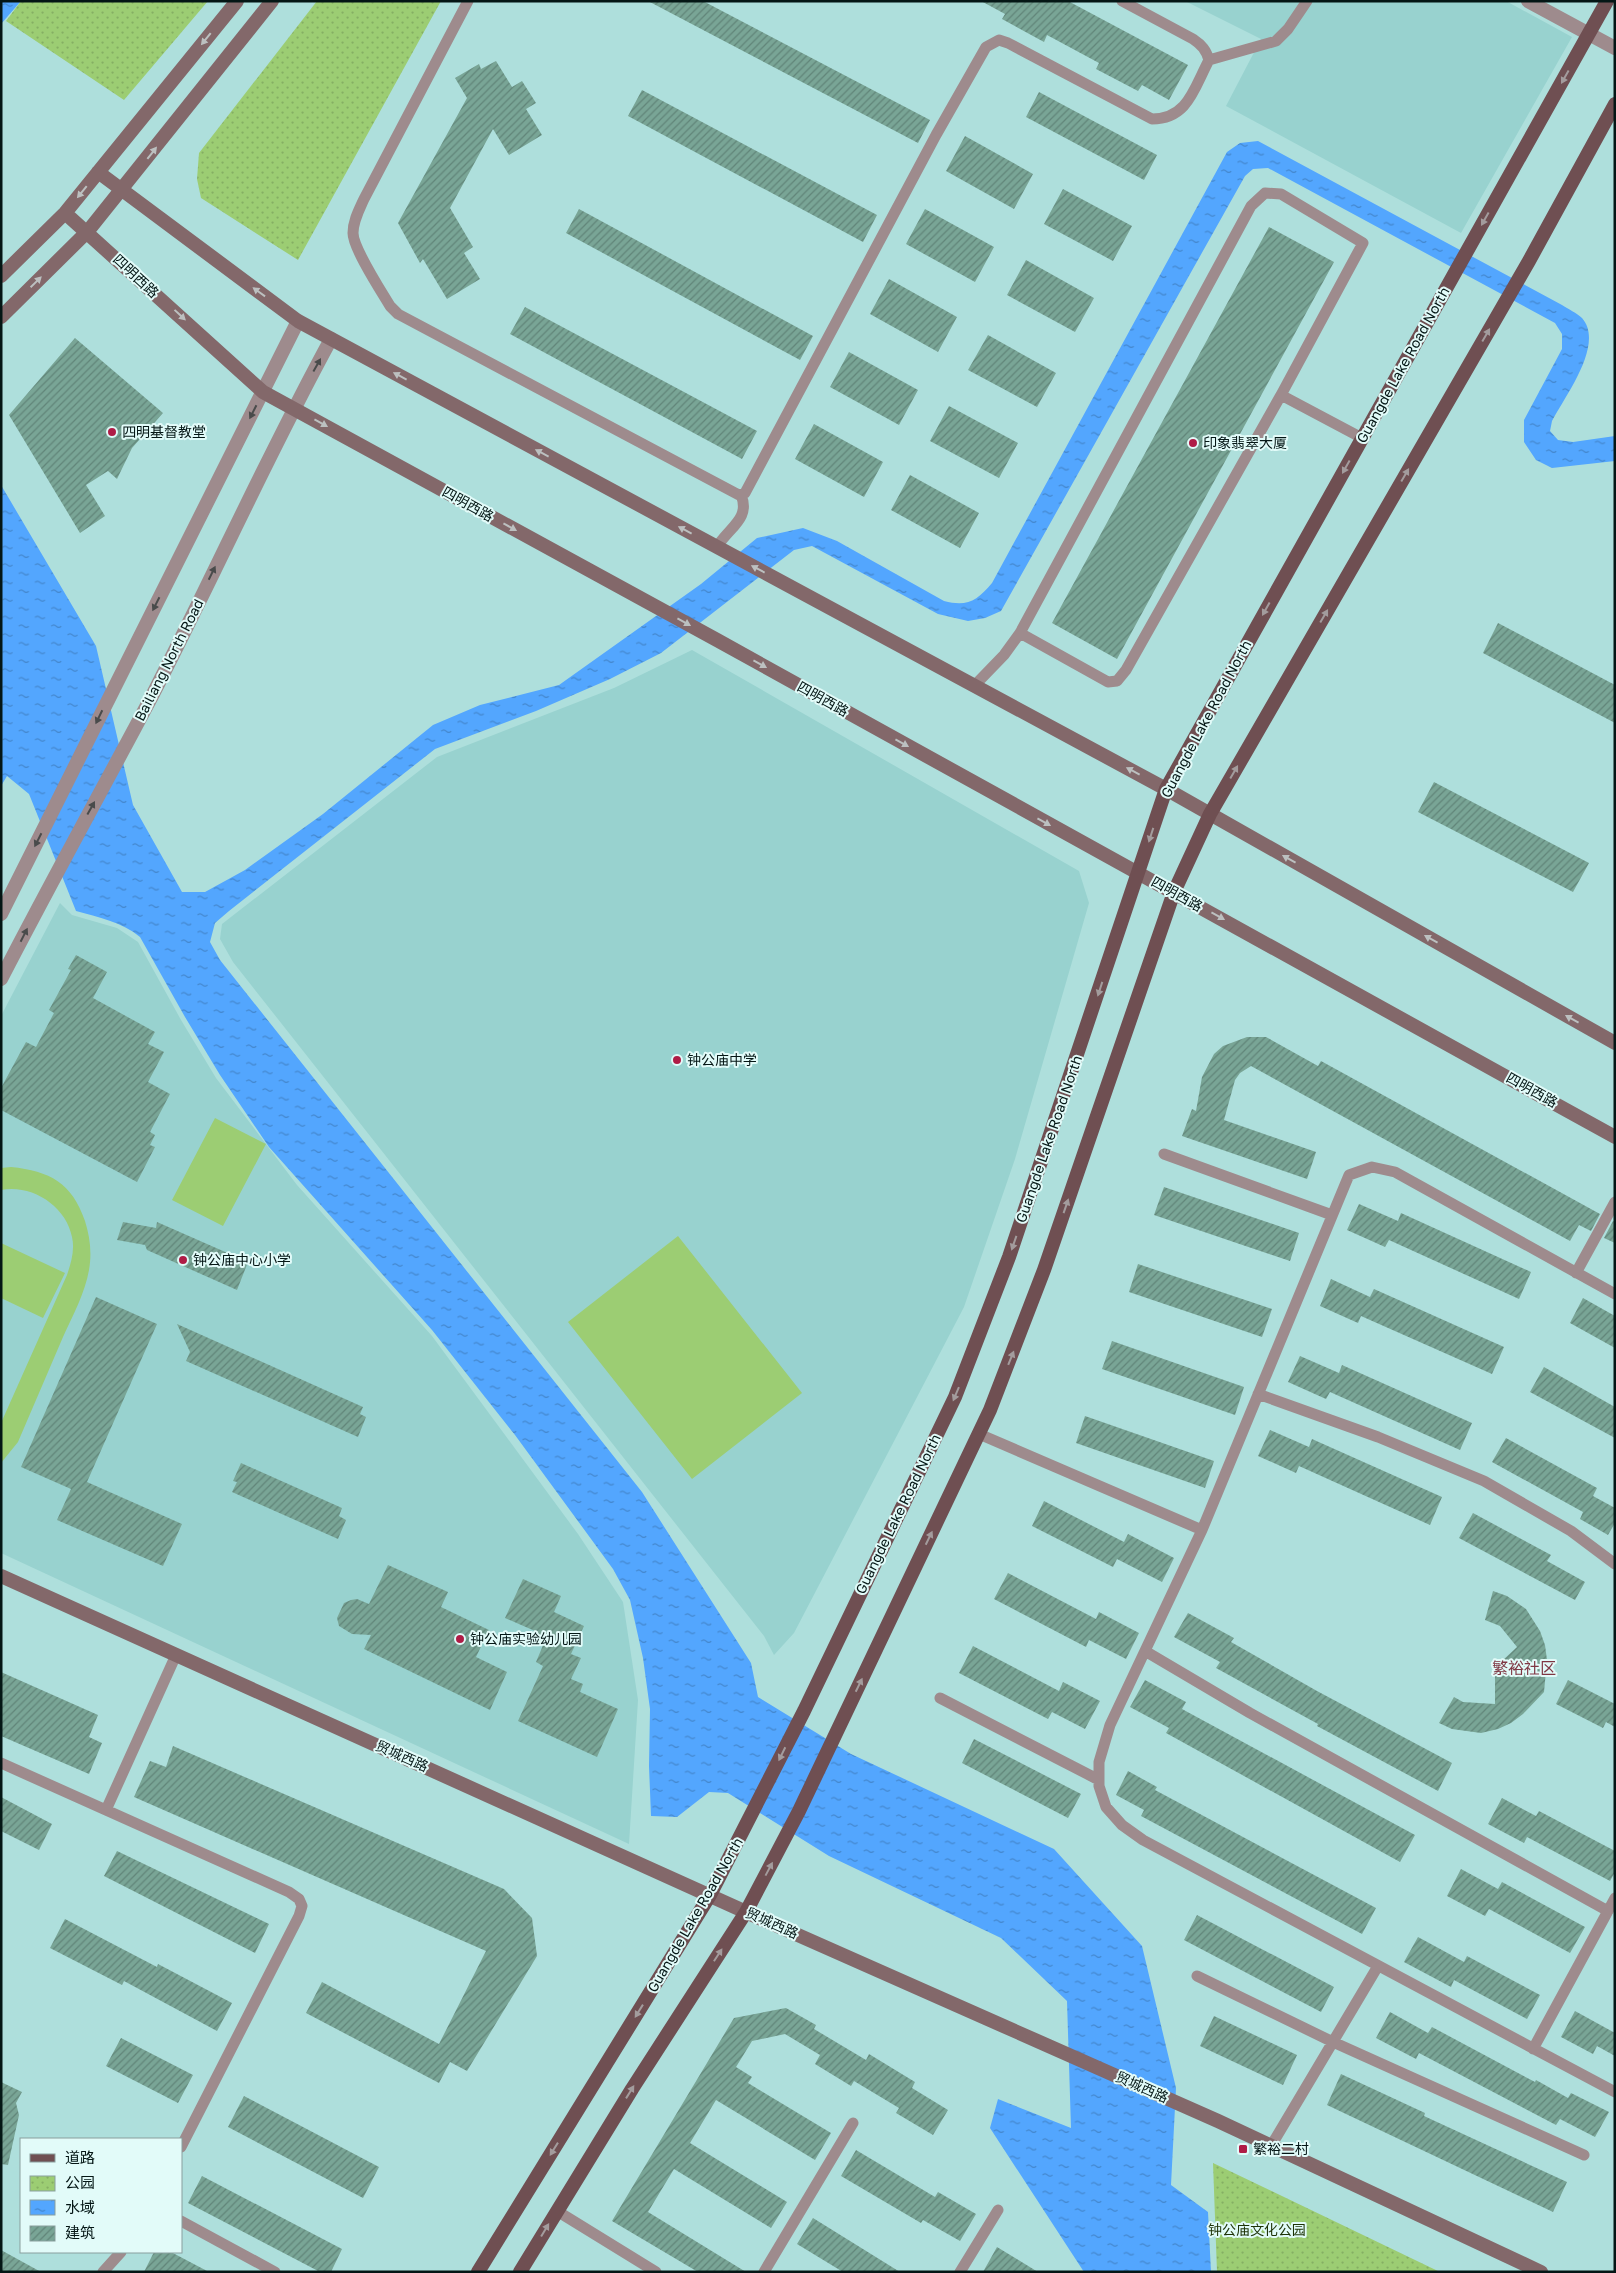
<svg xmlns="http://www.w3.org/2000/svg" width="1616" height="2273" viewBox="0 0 1616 2273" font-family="'Golos Text','Noto Sans SC',sans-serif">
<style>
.built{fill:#98d2cf}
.park{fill:url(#park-dots)}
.pitch{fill:#9ccd73}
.water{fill:url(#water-ripples)}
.building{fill:url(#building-hatch)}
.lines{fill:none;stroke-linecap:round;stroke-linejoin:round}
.service{stroke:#9e8b8d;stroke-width:11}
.tertiary{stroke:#9e8b8d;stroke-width:14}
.secondary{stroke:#83686a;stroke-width:14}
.primary{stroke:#6f4f52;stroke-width:14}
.oneway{fill:#bcc0c0}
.oneway2{fill:#a39c9d}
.oneway3{fill:#494b4b}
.poi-dot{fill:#af1c46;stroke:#e2fbf9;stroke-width:2}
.labels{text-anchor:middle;stroke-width:4;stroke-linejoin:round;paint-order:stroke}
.street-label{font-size:14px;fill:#041615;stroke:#e2fbf9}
.poi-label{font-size:14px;fill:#041615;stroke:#e2fbf9;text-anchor:start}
.park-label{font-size:14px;fill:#1d3306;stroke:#e2fbf9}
.quarter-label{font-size:16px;fill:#7f3743;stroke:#e2fbf9}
</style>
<defs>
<pattern id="park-dots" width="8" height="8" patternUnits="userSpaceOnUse" patternTransform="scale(1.25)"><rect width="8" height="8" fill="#9ccd73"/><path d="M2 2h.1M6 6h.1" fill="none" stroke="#85af63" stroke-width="1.8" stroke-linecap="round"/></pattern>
<pattern id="water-ripples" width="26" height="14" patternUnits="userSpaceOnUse" patternTransform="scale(1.25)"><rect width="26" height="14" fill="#53a6fe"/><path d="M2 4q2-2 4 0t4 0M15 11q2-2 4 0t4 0" fill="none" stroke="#4386cc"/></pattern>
<pattern id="building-hatch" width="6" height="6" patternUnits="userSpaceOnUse" patternTransform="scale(1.25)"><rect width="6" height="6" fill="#79a596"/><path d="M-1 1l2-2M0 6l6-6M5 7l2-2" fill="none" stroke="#618579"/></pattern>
</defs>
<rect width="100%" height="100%" fill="#aedfdc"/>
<path class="built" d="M1185,1H1506L1572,37L1461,233L1226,106L1261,39Z
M692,650L1079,871L1089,903L1015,1159L964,1307L794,1633L774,1655L764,1636L233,962L220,939L222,924L437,757L614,688Z
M60,903L72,915L117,928L138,942L181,1020L216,1078L297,1185L432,1336L578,1534L623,1602L638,1700L629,1844L1,1553V1016Z"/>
<path class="park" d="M21,1H208L124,100L6,21Z
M317,1H441L298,260L201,198L197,179L199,153Z
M1213,2163L1440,2272H1217Z"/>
<path class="pitch" d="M215,1118L266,1144L223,1226L172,1200Z
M11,1167C50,1171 72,1183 85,1221C90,1237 92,1253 89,1270C85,1293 73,1315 63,1337C48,1372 33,1407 18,1442L1,1463V1423L67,1275C71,1263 75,1250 72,1237C66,1206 32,1184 1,1190V1168Z
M678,1236L802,1393L692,1479L568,1322Z
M1,1243L65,1273L43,1318L1,1298Z"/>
<path class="water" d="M1,1H21L1,24Z
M1258,141L1562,305C1568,309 1577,313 1582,318C1605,344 1565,396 1552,421L1550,431L1558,440L1573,442L1615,436V461L1552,468L1536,460L1524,442V420L1562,349V334L1555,323L1268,168L1253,169L1245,176L1001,611L985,618L968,621L938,614L812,546L794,550L661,653L610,679L536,711L435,749L229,911L215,923L210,942L220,960L642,1492L751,1663L758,1697L851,1754L1054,1849L1142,1946L1176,2088L1171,2185L1208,2212L1211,2272H1084L990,2128L998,2099L1071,2128L1067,2001L1001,1938L829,1856L728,1793L709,1792L677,1817L651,1816L649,1766L650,1709L643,1658L630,1600L613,1569L515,1435L432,1330L269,1147L220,1075L185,1017L140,937C122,922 98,917 76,911L29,794L7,776L1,786V485L96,646L133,805L182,892H205L245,870L323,814L433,725L480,705L559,685L701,584L757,538L803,528L837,541L944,601C967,607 977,601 992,583L1227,152L1240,143Z"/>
<path class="building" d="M648,1H703L930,120L918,143Z
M981,1H1068L1188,65L1169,100L1142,85L1138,91L1096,69L1099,63L1047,35L1044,42L1002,19L1005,14Z
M496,61L512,87L522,81L536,103L526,109L542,135L509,155L493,129L450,208L473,247L464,253L480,279L447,299L423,259L420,263L398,223L467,98L455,78L479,64L481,69Z
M642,90L877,215L863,242L628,116Z
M1039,92L1157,155L1144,180L1026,117Z
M965,136L1033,174L1014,209L946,171Z
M1063,189L1132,226L1113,261L1044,224Z
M579,209L813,336L800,360L566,233Z
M925,209L994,247L975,282L906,244Z
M1269,227L1334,262L1117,659L1052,623Z
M1026,260L1094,298L1075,332L1007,295Z
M889,279L957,317L938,352L870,314Z
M525,307L757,431L742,459L510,334Z
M988,335L1056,373L1037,407L968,370Z
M75,338L163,413L132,448L117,479L108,471L86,485L105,516L80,533L9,415Z
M849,352L918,390L899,425L830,387Z
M949,406L1018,443L999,478L930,441Z
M814,424L883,462L864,497L795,459Z
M910,475L979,513L960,548L891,510Z
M1498,623L1615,685V723L1483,653Z
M1434,782L1589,863L1573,892L1418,812Z
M76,955L107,972L93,998L155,1032L148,1044L164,1052L148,1082L170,1094L150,1132L155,1135L150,1145L155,1147L137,1182L1,1110V1088L26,1042L36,1047L54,1013L49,1010L71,970L68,969Z
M1247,1037H1266L1318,1066L1321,1061L1600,1214L1591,1231L1579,1225L1570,1241L1251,1066L1240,1073L1235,1080L1224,1120L1316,1152L1307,1179L1182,1136L1192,1109L1196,1111L1202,1077L1214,1054L1223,1046Z
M1164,1187L1299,1233L1290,1261L1154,1215Z
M1359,1204L1398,1221L1401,1213L1531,1272L1519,1299L1389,1240L1385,1247L1347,1230Z
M1613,1221L1615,1222V1243L1604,1238Z
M123,1222L156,1228L157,1222L248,1262L237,1290L147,1250L145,1245L117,1240Z
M1138,1264L1272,1309L1262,1337L1129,1292Z
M1331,1279L1370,1297L1374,1289L1504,1347L1492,1374L1361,1316L1358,1323L1320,1306Z
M96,1297L157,1324L87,1482L182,1524L163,1566L57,1520L71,1489L21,1467Z
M1583,1298L1615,1316V1348L1570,1323Z
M177,1324L363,1407L360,1414L366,1417L358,1437L186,1361L190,1352Z
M1112,1341L1244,1387L1235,1415L1102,1369Z
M1300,1356L1339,1373L1342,1365L1472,1423L1460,1450L1330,1392L1326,1399L1288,1382Z
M1544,1367L1615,1407V1438L1530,1392Z
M1085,1416L1214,1461L1205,1488L1076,1443Z
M1270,1430L1309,1447L1312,1439L1442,1497L1430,1525L1299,1466L1296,1473L1258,1456Z
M1506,1438L1597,1488L1593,1496L1615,1508V1523L1608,1535L1580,1519L1583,1512L1492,1462Z
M241,1463L342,1508L339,1516L346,1520L338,1539L232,1492L237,1482L233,1481Z
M1044,1501L1124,1542L1128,1534L1174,1558L1162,1582L1117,1559L1113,1567L1032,1526Z
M1473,1513L1551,1555L1547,1561L1585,1582L1575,1600L1459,1538Z
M388,1565L448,1592L441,1607L489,1630L476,1657L507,1672L490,1710L364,1649L371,1635L352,1634L339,1626L337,1618L344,1603L351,1600L357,1599L369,1604Z
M1008,1573L1096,1619L1099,1612L1139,1633L1126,1659L1089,1640L1086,1647L994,1599Z
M523,1579L561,1596L554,1612L584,1626L571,1654L581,1658L571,1679L583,1684L580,1692L618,1709L597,1757L518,1721L543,1666L536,1662L544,1643L532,1637L535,1631L505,1618Z
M1493,1591L1507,1596L1526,1609L1540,1631L1545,1645L1547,1660L1544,1692L1523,1714L1511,1723L1498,1729L1481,1733L1452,1729L1439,1723L1454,1697L1463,1702L1495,1704V1676L1502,1661L1517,1647L1500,1626L1485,1620Z
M1188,1613L1234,1638L1231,1642L1317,1691L1452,1763L1438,1791L1317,1726L1318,1724L1216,1668L1220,1662L1174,1637Z
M973,1646L1059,1691L1063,1682L1100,1701L1085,1729L1052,1712L1048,1719L959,1673Z
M1,1672L98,1715L89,1737L102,1743L89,1774L1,1736Z
M1145,1680L1186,1702L1182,1709L1415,1835L1400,1862L1166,1733L1169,1728L1130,1707Z
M1568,1680L1615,1704V1727L1606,1722L1603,1728L1556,1704Z
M974,1739L1081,1794L1068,1818L962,1763Z
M173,1746L504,1889L532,1918L537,1956L467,2071L450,2062L439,2083L306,2013L322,1982L439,2044L486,1951L134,1797L150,1761L166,1767Z
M1128,1771L1157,1787L1155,1790L1376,1908L1362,1934L1141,1816L1144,1810L1116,1795Z
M1,1797L52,1824L39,1850L1,1831Z
M1502,1798L1536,1816L1539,1811L1615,1851V1872L1610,1881L1527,1837L1524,1843L1488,1824Z
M117,1851L269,1924L255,1953L104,1876Z
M1461,1869L1498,1889L1502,1882L1585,1927L1570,1953L1489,1909L1485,1916L1447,1896Z
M1197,1915L1334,1987L1321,2012L1184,1940Z
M65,1919L157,1967L158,1964L232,2003L217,2031L124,1981L122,1985L50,1948Z
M1418,1937L1464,1962L1467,1956L1540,1995L1527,2019L1454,1980L1451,1987L1404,1962Z
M786,2008L816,2025L814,2029L866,2060L869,2054L915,2082L912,2088L948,2110L933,2135L896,2113L899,2108L854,2081L851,2086L815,2064L820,2055L785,2034L752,2041L736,2067L752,2077L748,2083L831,2133L815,2160L716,2100L690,2143L787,2202L771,2228L674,2169L648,2212L746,2272H698L612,2221L734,2018Z
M1575,2011L1615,2033V2056L1597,2046L1593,2054L1561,2037Z
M1390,2012L1428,2033L1432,2027L1535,2082L1536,2080L1568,2098L1571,2093L1609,2112L1595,2137L1560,2119L1556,2125L1419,2053L1416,2059L1376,2038Z
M1214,2016L1297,2055L1283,2085L1200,2046Z
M121,2038L193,2075L178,2103L106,2066Z
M1341,2074L1425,2113L1424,2116L1567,2182L1553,2212L1327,2105Z
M1,2082L22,2092L16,2103L19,2115L8,2165L1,2164Z
M244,2096L379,2167L363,2198L228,2127Z
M856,2150L935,2197L938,2192L976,2214L960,2241L923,2220L921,2223L841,2176Z
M202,2176L342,2249L331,2272H320L188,2203Z
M813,2218L900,2272H843L797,2244Z
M997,2247L1038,2272H983Z
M1,2250L41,2272H1Z
M154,2252H171L209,2272H144Z"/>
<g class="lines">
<path class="service" d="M468,1L364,199C359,210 353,221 353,233C353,248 381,291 390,306L398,314L739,495L745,493L936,135L986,47L999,40L1008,43L1152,119C1188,119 1194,88 1209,60C1206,50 1202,45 1193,39L1122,1
M1209,60L1276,41L1288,29L1307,1
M717,547C728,528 751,519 741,495
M1020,633L1108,682L1117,681L1126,670L1281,395
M975,685L1004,655L1020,633L1251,206L1265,193L1281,194L1363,243L1281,395L1362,438
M1164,1154L1332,1215
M1576,1273L1615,1202
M1615,1294L1395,1172L1372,1167L1349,1175L1202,1530L1110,1725L1099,1762V1786L1106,1807L1122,1825L1143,1840L1615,2092
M1258,1394L1378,1437L1484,1481L1571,1531L1615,1564
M979,1434L1202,1530
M1145,1651L1250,1713L1608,1911
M940,1698L1099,1780
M1,1763L289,1892L299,1899L302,1906L299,1916L181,2147
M106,1810L176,1655
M1197,1976L1333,2042L1584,2155
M1533,2049L1615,1898
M1271,2146L1378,1966
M557,2211L656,2272
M181,2221L275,2272
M103,2272L121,2252
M764,2272L853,2123
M960,2272L998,2210"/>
<path class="tertiary" d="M1528,1L1615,48
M1,914L298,321
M1,979C50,884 102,790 152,696C213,578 267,456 331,339"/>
<path class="secondary" d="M98,172L298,321L1166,789L1615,1043
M65,213L263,392L717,640L1615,1137
M1,276L65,213L237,1
M1,317L88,231L272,1
M1,1576L746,1912L1218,2121L1541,2272"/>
<path class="primary" d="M478,2272L710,1895L804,1711L955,1397L1009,1257L1166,789L1607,1
M520,2272L632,2089L746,1912L799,1811L990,1410L1044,1270L1174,892L1210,814L1529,261L1615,104"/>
</g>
<defs><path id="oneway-solid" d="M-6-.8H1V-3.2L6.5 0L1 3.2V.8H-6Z" transform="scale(1.25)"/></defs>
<g class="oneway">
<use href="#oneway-solid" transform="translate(206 39) rotate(129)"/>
<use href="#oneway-solid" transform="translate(152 153) rotate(-52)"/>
<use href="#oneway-solid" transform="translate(82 192) rotate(129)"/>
<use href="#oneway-solid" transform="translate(36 282) rotate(-44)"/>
<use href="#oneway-solid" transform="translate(259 292) rotate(-144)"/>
<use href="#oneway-solid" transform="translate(180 315) rotate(43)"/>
<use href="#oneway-solid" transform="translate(400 376) rotate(-152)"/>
<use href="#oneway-solid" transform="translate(321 423) rotate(29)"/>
<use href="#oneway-solid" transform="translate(542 453) rotate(-152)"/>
<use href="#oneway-solid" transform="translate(510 527) rotate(29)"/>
<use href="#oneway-solid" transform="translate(685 530) rotate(-152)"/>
<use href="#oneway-solid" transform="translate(758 569) rotate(-152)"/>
<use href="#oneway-solid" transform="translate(684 622) rotate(29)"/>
<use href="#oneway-solid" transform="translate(760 664) rotate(29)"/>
<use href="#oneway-solid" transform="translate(902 743) rotate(29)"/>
<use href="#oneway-solid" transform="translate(1133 771) rotate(-152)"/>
<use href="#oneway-solid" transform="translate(1044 822) rotate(29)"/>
<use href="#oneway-solid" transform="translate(1289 859) rotate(-151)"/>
<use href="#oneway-solid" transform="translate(1218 916) rotate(29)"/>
<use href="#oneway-solid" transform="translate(1431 939) rotate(-151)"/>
<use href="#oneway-solid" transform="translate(1572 1019) rotate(-151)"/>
</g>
<g class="oneway2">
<use href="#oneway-solid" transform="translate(1565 77) rotate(119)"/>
<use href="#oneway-solid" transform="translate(1485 219) rotate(119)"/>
<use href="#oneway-solid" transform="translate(1486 335) rotate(-60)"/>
<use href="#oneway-solid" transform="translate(1346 467) rotate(119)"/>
<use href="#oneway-solid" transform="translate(1405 475) rotate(-60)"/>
<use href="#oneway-solid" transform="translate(1266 609) rotate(119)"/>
<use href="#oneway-solid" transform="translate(1324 616) rotate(-60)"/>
<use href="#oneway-solid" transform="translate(1234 772) rotate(-60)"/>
<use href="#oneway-solid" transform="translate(1151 835) rotate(108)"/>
<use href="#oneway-solid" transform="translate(1100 989) rotate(108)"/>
<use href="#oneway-solid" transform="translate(1066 1206) rotate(-71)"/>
<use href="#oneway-solid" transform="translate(1014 1243) rotate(109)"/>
<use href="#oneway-solid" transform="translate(1011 1358) rotate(-68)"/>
<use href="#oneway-solid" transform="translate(956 1394) rotate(113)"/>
<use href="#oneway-solid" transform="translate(929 1538) rotate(-64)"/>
<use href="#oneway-solid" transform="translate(859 1685) rotate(-64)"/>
<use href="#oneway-solid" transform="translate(782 1754) rotate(116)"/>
<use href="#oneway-solid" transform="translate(769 1869) rotate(-62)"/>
<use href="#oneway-solid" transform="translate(718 1955) rotate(-57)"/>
<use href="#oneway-solid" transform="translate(639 2011) rotate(122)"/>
<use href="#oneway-solid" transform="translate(630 2092) rotate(-58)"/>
<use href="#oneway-solid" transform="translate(554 2149) rotate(122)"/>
<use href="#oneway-solid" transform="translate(545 2230) rotate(-59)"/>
</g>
<g class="oneway3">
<use href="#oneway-solid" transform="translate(317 365) rotate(-61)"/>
<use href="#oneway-solid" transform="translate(253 412) rotate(117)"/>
<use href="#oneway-solid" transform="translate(212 573) rotate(-64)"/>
<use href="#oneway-solid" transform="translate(156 604) rotate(117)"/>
<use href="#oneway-solid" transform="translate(99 717) rotate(116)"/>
<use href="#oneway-solid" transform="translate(91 808) rotate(-61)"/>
<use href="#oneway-solid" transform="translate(38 840) rotate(117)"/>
<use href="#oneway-solid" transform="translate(24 935) rotate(-63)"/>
</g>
<g class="poi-dot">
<circle cx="112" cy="432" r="5"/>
<circle cx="1193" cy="443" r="5"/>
<circle cx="677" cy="1060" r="5"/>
<circle cx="183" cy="1260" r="5"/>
<circle cx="460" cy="1639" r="5"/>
<rect x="1238" y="2144" width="10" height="10" rx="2.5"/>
</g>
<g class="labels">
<g class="street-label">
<text transform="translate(136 276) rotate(43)" y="5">四明西路</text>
<text transform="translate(1403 365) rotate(-61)" y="5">Guangde Lake Road North</text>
<text transform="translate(468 504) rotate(29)" y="5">四明西路</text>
<text transform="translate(169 660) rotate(-63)" y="5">Bailiang North Road</text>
<text transform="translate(823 699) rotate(29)" y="5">四明西路</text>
<text transform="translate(1206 719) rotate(-62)" y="5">Guangde Lake Road North</text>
<text transform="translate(1177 894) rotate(29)" y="5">四明西路</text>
<text transform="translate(1532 1090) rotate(29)" y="5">四明西路</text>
<text transform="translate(1049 1139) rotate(-71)" y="5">Guangde Lake Road North</text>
<text transform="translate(898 1514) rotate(-64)" y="5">Guangde Lake Road North</text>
<text transform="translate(402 1756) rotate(24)" y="5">贸城西路</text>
<text transform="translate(695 1915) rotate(-60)" y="5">Guangde Lake Road North</text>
<text transform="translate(772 1923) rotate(24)" y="5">贸城西路</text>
<text transform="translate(1142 2087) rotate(24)" y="5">贸城西路</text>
</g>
<g class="poi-label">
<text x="122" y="437">四明基督教堂</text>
<text x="1203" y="448">印象翡翠大厦</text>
<text x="687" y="1065">钟公庙中学</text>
<text x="193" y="1265">钟公庙中心小学</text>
<text x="470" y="1644">钟公庙实验幼儿园</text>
<text x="1253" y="2154">繁裕二村</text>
</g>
<g class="park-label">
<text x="1257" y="2235">钟公庙文化公园</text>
</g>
<g class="quarter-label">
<text x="1524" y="1674">繁裕社区</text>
</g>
</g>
<rect width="1616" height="2273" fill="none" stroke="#041615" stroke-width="5"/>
<rect x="20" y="2138" width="162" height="115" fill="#e2fbf9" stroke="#899f9e"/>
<rect x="30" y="2154" width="25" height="8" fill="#6f4f52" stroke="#899f9e"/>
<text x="65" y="2163" font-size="15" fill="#041615">道路</text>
<rect x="30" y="2176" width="25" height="15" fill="url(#park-dots)" stroke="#899f9e"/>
<text x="65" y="2188" font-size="15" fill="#041615">公园</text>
<rect x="30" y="2200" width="25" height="15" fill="url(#water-ripples)" stroke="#899f9e"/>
<text x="65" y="2213" font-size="15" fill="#041615">水域</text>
<rect x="30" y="2226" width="25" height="15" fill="url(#building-hatch)" stroke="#899f9e"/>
<text x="65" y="2238" font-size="15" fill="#041615">建筑</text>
</svg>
